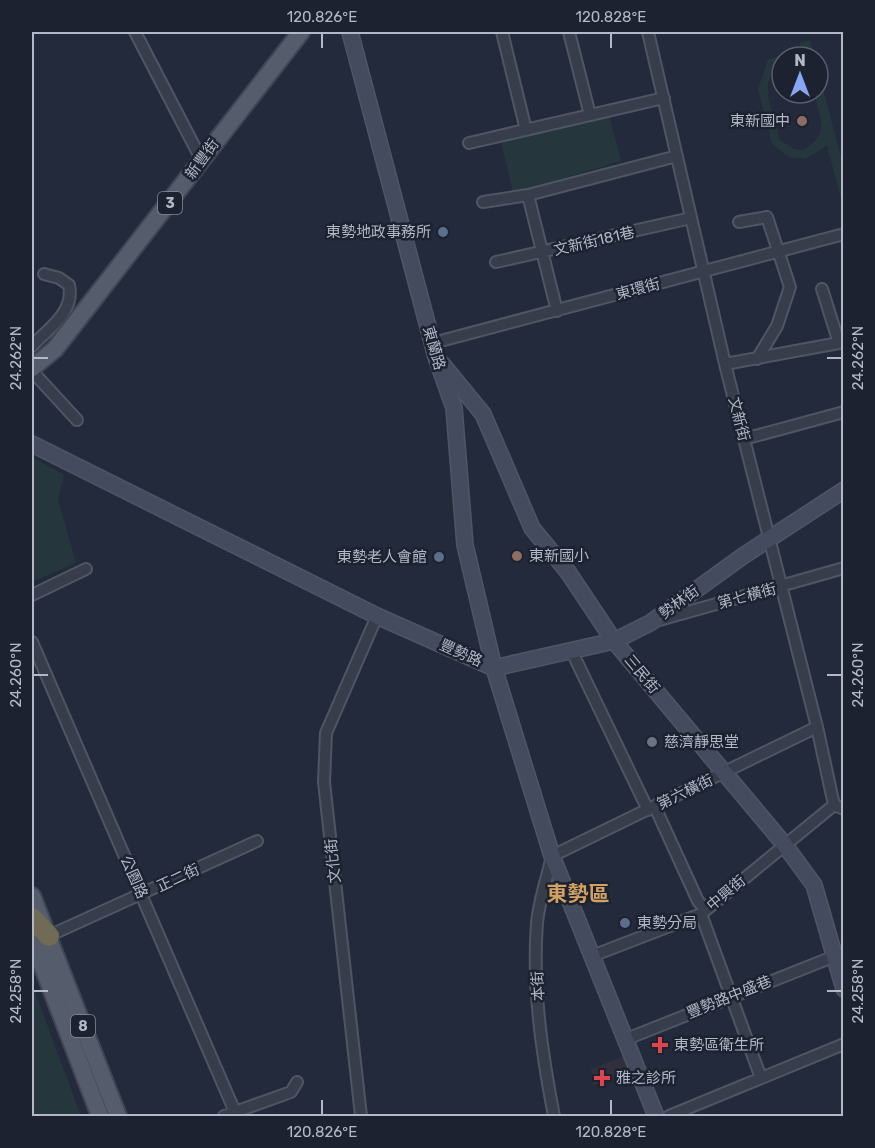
<svg xmlns="http://www.w3.org/2000/svg" width="875" height="1148" viewBox="0 0 875 1148" font-family="Rubik,'Noto Sans TC',sans-serif">
<style>
.medical{fill:#322f3d}
.green{fill:#25373c}
.lines{fill:none;stroke-linecap:round;stroke-linejoin:round}
.street-casing{stroke:#4f5563;stroke-width:14}
.secondary-casing{stroke:#4f5563;stroke-width:18}
.primary-casing{stroke:#404654;stroke-width:20}
.highway-casing{stroke:#3f4553;stroke-width:22}
.street{stroke:#373d4b;stroke-width:10}
.secondary{stroke:#454b5e;stroke-width:15}
.primary{stroke:#555c6b;stroke-width:16}
.highway{stroke:#716a54;stroke-width:20}
.ticks{fill:none;stroke:#b2b8c7;stroke-width:2}
.education-dot{fill:#8d6e63;stroke:#1c2230;stroke-width:2}
.service-dot{fill:#5c6f8a;stroke:#1c2230;stroke-width:2}
.worship-dot{fill:#6b7280;stroke:#1c2230;stroke-width:2}
.health-dot{fill:#e0444e;stroke:#1c2230;stroke-width:2}
.labels{text-anchor:middle;stroke-width:5;stroke-linejoin:round;paint-order:stroke}
.shield{fill:#1c2230;stroke:#858b9a;stroke-width:1.5}
.shield-label{font-size:14px;font-weight:bold;fill:#b2b8c7}
.poi-label{font-size:15px;fill:#b2b8c7;stroke:#1c2230;text-anchor:start}
.street-label{font-size:15px;fill:#b2b8c7;stroke:#1c2230}
.district-label{font-size:21px;font-weight:bold;fill:#d2a163;stroke:#1c2230}
.neatline{fill:none;stroke:#b2b8c7;stroke-width:2}
.ticks-label{font-size:15px;text-anchor:middle;fill:#b2b8c7}
</style>
<rect width="100%" height="100%" fill="#232a3b"/>
<path class="medical" d="M624,1056L629,1070L593,1086L591,1069Z"/>
<path class="green" d="M810,40L814,57H782V65C755,79 774,117 780,140L794,149L803,150C831,133 820,119 814,93H818V70L843,165L842,202L827,146L805,159L789,157L772,144L758,89L768,60L785,53L803,57L800,43Z
M609,114L621,161L513,193L501,141Z
M32,457L64,475L58,499L76,563L32,582Z
M32,984L81,1116H32Z"/>
<g class="lines">
<g class="street-casing">
<path id="street" d="M135,32L201,159
M502,32L526,130
M569,32L590,115
M648,32L725,364L817,727L834,805
M469,143L664,98
M528,195L557,311
M483,202L528,195L677,156
M739,222L767,217L790,287L777,326L757,359
M496,262L691,218
M433,343L844,234
M32,346C49,328 75,312 69,285L59,278L44,274
M725,364L839,343L822,289
M32,371L77,420
M744,439L844,412
M32,595L86,569
M656,621L844,568
M32,642L235,1112
M572,652L648,810
M655,807L698,901L706,910
M701,914L761,1078
M44,938L257,841
M592,956L701,914L834,805L844,809
M624,1040L835,956
M224,1116L291,1092L297,1082
M361,1116L324,782L326,733L377,616
M554,1116C542,1054 532,987 537,923C539,901 547,878 552,856L817,727
M669,1116L844,1044"/>
</g>
<g class="secondary-casing">
<path id="secondary" d="M350,32L436,357L454,408L465,545L494,668L552,856L656,1116
M442,364L483,414L532,528L568,572L614,641L784,844L814,885L844,989
M32,444L377,616L494,668
M494,668L614,641L650,623L743,556L844,490"/>
</g>
<g class="primary-casing">
<path id="primary" d="M32,368L55,349L301,32
M32,896L118,1116
M32,939L100,1116"/>
</g>
<g class="highway-casing">
<path id="highway" d="M32,918L49,936"/>
</g>
<use href="#street" class="street"/>
<use href="#secondary" class="secondary"/>
<use href="#primary" class="primary"/>
<use href="#highway" class="highway"/>
</g>
<path class="ticks" d="M322,33V48M611,33V48M33,358H48M827,358H842M33,675H48M827,675H842M33,991H48M827,991H842M322,1100V1115M611,1100V1115"/>
<g class="education-dot">
<circle cx="802" cy="121" r="6"/>
<circle cx="517" cy="556" r="6"/>
</g>
<g class="service-dot">
<circle cx="443" cy="232" r="6"/>
<circle cx="439" cy="557" r="6"/>
<circle cx="625" cy="923" r="6"/>
</g>
<circle class="worship-dot" cx="652" cy="742" r="6"/>
<g class="health-dot">
<path d="M657 1036h6v6h6v6h-6v6h-6v-6h-6v-6h6z"/>
<path d="M599 1069h6v6h6v6h-6v6h-6v-6h-6v-6h6z"/>
</g>
<g class="labels">
<g class="shield">
<rect x="158" y="192" width="24" height="22" rx="4.5"/>
<rect x="71" y="1015" width="24" height="22" rx="4.5"/>
</g>
<g class="shield-label">
<text x="170" y="208">3</text>
<text x="83" y="1031">8</text>
</g>
<g class="poi-label">
<text x="790" y="126" text-anchor="end">東新國中</text>
<text x="431" y="237" text-anchor="end">東勢地政事務所</text>
<text x="529" y="561">東新國小</text>
<text x="427" y="562" text-anchor="end">東勢老人會館</text>
<text x="664" y="747">慈濟靜思堂</text>
<text x="637" y="928">東勢分局</text>
<text x="674" y="1050">東勢區衛生所</text>
<text x="616" y="1083">雅之診所</text>
</g>
<g class="street-label">
<text transform="translate(202 159) rotate(-54)" y="5">新豐街</text>
<text transform="translate(594 241) rotate(-13)" y="5">文新街181巷</text>
<text transform="translate(638 289) rotate(-15)" y="5">東環街</text>
<text transform="translate(434 348) rotate(74)" y="5">東蘭路</text>
<text transform="translate(739 419) rotate(76)" y="5">文新街</text>
<text transform="translate(747 596) rotate(-15)" y="5">第七橫街</text>
<text transform="translate(679 602) rotate(-36)" y="5">勢林街</text>
<text transform="translate(461 653) rotate(24)" y="5">豐勢路</text>
<text transform="translate(642 674) rotate(50)" y="5">三民街</text>
<text transform="translate(685 792) rotate(-26)" y="5">第六橫街</text>
<text transform="translate(333 861) rotate(-96)" y="5">文化街</text>
<text transform="translate(134 877) rotate(66)" y="5">公園路</text>
<text transform="translate(178 878) rotate(-25)" y="5">正二街</text>
<text transform="translate(726 893) rotate(-40)" y="5">中興街</text>
<text transform="translate(538 986) rotate(-93)" y="5">本街</text>
<text transform="translate(729 997) rotate(-22)" y="5">豐勢路中盛巷</text>
</g>
<g class="district-label">
<text x="578" y="901">東勢區</text>
</g>
</g>
<rect width="875" height="1148" fill="none" stroke="#1c2230" stroke-width="66"/>
<g transform="translate(800 75)"><circle r="28" fill="#1c2230" stroke="#585e6c" stroke-width="1.5"/>
<path d="M0-4.5L10 22L0 15L-10 22Z" fill="#89a5f5"/>
<text y="-9" font-size="16" font-weight="bold" text-anchor="middle" fill="#b2b8c7">N</text>
</g>
<rect x="33" y="33" width="809" height="1082" class="neatline"/>
<g class="ticks-label">
<text x="322" y="22">120.826°E</text>
<text x="611" y="22">120.828°E</text>
<text transform="translate(16 358) rotate(-90)" y="5">24.262°N</text>
<text transform="translate(858 358) rotate(-90)" y="5">24.262°N</text>
<text transform="translate(16 675) rotate(-90)" y="5">24.260°N</text>
<text transform="translate(858 675) rotate(-90)" y="5">24.260°N</text>
<text transform="translate(16 991) rotate(-90)" y="5">24.258°N</text>
<text transform="translate(858 991) rotate(-90)" y="5">24.258°N</text>
<text x="322" y="1137">120.826°E</text>
<text x="611" y="1137">120.828°E</text>
</g>
</svg>
